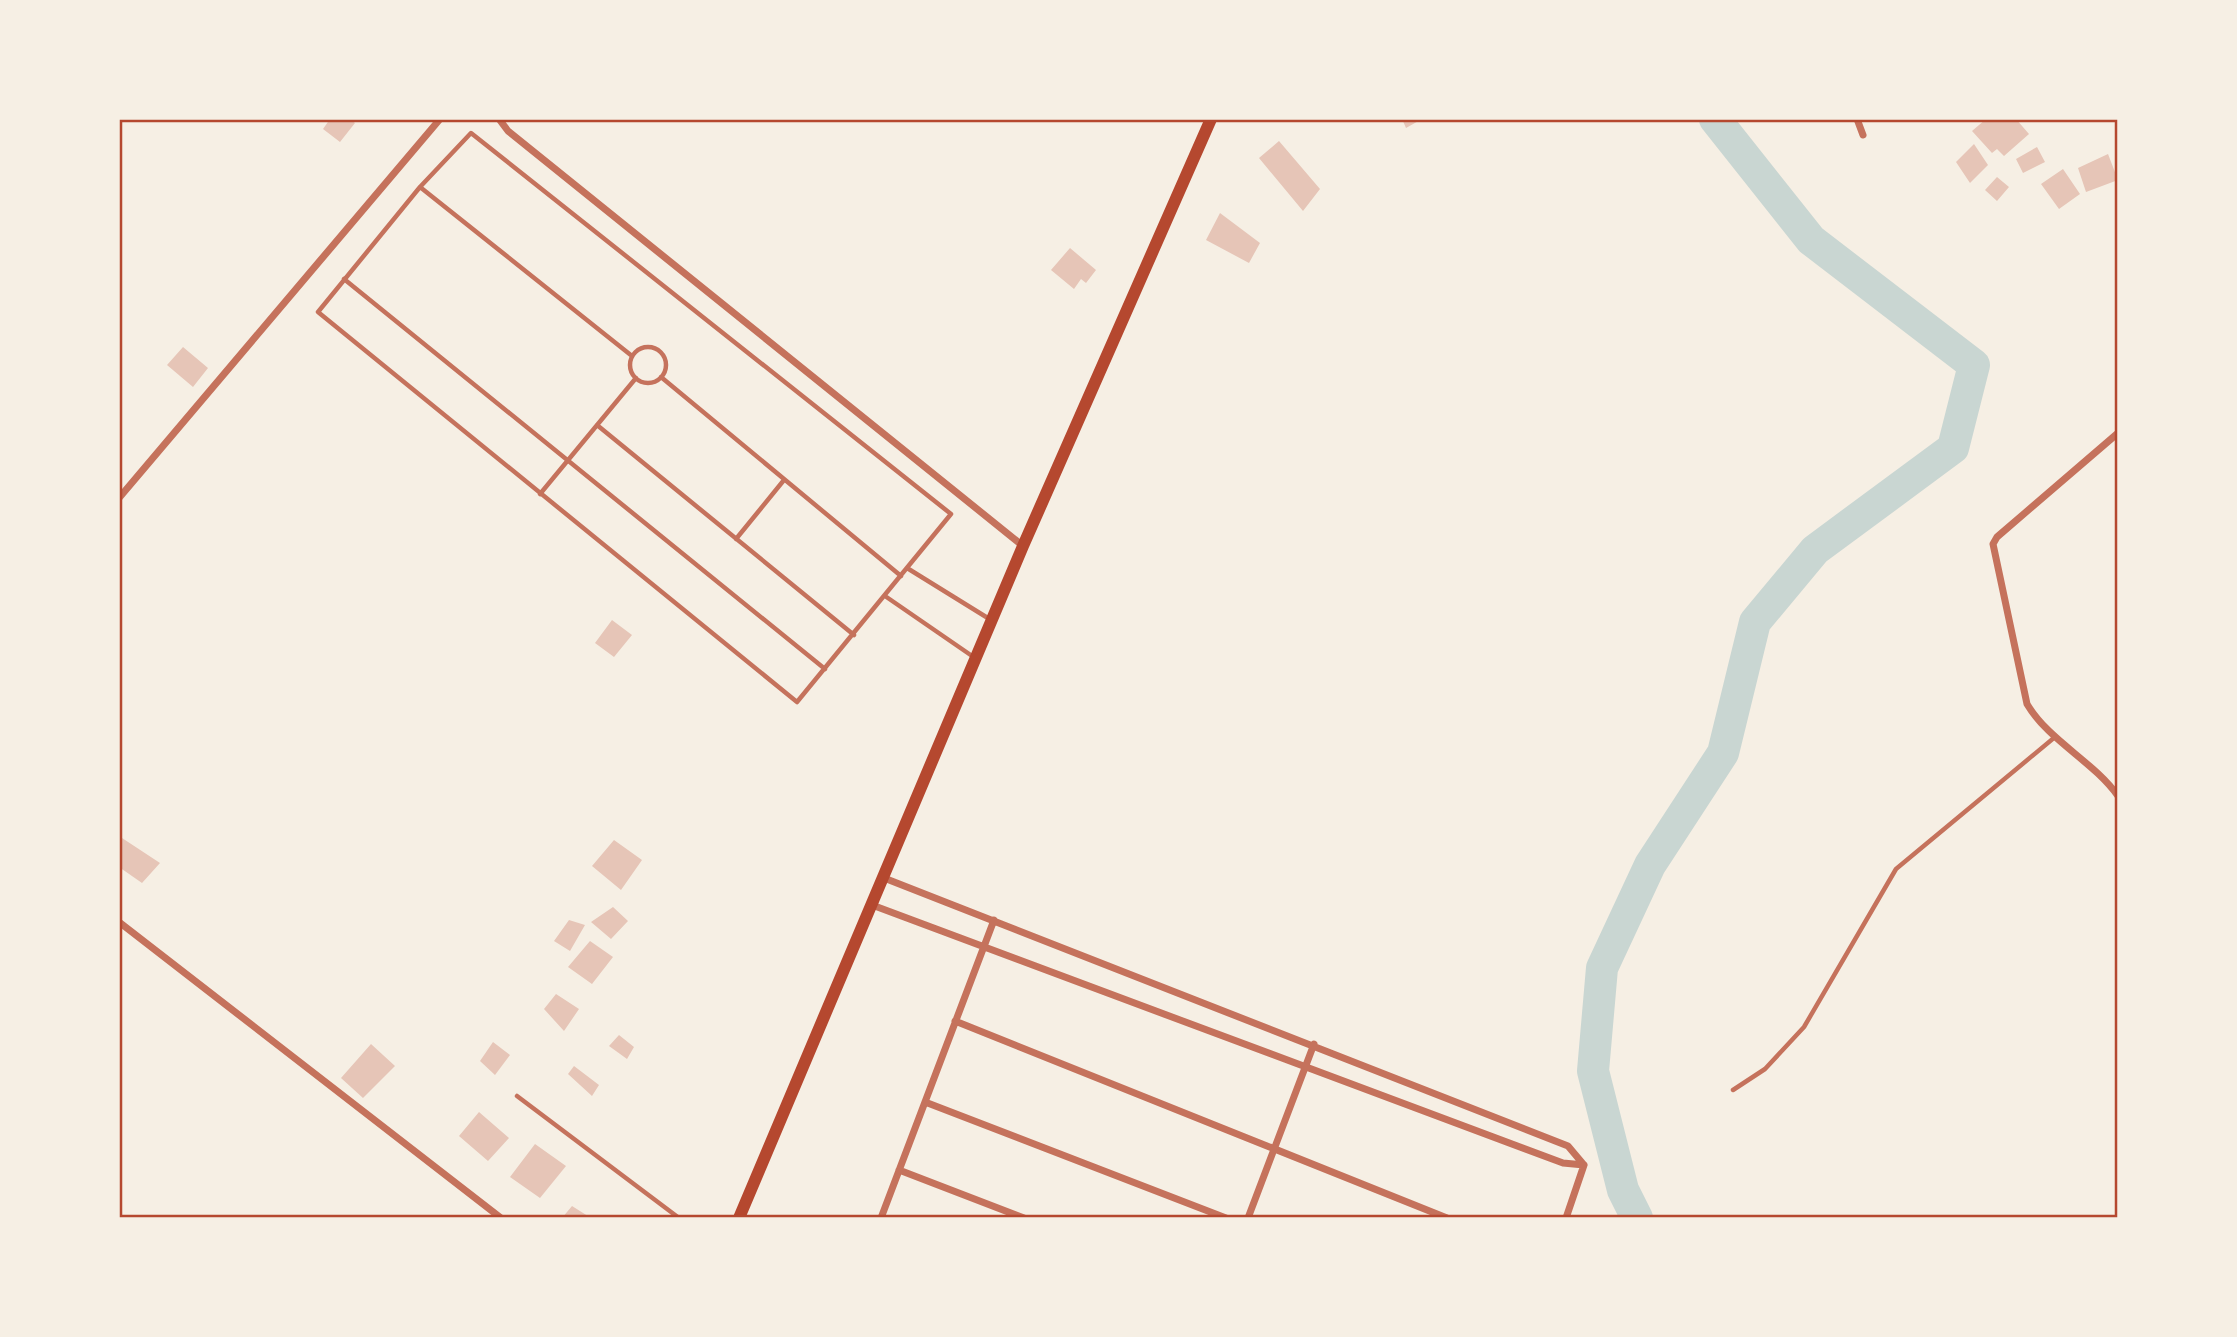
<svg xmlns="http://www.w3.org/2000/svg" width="2237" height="1337" viewBox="0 0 2237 1337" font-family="'Golos Text',sans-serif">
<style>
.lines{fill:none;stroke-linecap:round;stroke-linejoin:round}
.river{stroke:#c9d6d2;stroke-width:32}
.building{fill:#e6c5b7}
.service{stroke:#c5725c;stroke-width:4.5}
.minor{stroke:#c5725c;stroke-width:7}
.primary{stroke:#b5482f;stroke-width:12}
.neatline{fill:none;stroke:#b5482f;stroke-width:2.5}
</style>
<rect width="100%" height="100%" fill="#f6efe4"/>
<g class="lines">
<path class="river" d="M1637,1218L1623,1190L1593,1071L1602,968L1650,865L1723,753L1755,622L1815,550L1953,448L1974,365L1811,240L1715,119"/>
</g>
<path class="building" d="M330,119H350L355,123L340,142L323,129Z
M1402,119H1422L1406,128Z
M1986,119H2016L2029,134L2004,156L1997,149L1992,153L1972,131Z
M1279,141L1320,189L1303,211L1259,158Z
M1974,144L1988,165L1970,183L1956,162Z
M2037,147L2045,162L2023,173L2016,159Z
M2108,154L2118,180L2086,192L2078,168Z
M2063,169L2080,194L2059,209L2041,184Z
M1997,177L2009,187L1997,201L1985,190Z
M1220,213L1260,243L1249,263L1206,240Z
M1070,248L1096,270L1086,283L1081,279L1074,289L1051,270Z
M183,347L208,368L193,387L167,365Z
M612,620L632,635L614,657L595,643Z
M122,838L160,863L142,883L119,867Z
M614,840L642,860L621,890L592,866Z
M613,907L628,921L611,939L591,922Z
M569,920L585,925L570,951L554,941Z
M590,941L613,957L592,984L568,967Z
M556,994L579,1009L564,1031L544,1009Z
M619,1035L634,1047L627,1059L609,1046Z
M493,1042L510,1055L495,1075L480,1061Z
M371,1044L395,1066L363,1098L341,1078Z
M574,1066L599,1085L592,1096L568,1074Z
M479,1112L509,1138L488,1161L459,1136Z
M535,1144L566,1166L540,1198L510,1177Z
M572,1206L591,1218H562Z"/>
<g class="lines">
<path class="service" d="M471,133L951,514L797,702L318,312L420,187Z
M420,187L632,356
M344,279L825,669
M630 365a18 18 0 1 1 36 0a18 18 0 1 1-36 0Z
M661,377L901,576
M597,425L854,635
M540,494L636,378
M736,539L784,480
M907,568L991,620
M885,596L975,658
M1733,1090L1765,1069L1804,1027L1896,869L2055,737
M517,1096L679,1218"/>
<path class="minor" d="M499,119L508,131L1023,546
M1857,119L1863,135
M2118,433L1997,537L1993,544L2027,704C2049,741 2093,761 2118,796
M119,498L440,119
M884,878L1568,1146L1584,1165
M872,905L1563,1163L1584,1165
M119,922L501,1218
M955,1021L1447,1218
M925,1102L1226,1218
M899,1170L1024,1218
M881,1218L994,920
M1248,1218L1314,1044
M1566,1218L1584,1165"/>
<path class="primary" d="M739,1218L1023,546L1211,119"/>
</g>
<rect width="2237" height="1337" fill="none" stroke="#f6efe4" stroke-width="242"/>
<rect x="121" y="121" width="1995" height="1095" class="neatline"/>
</svg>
